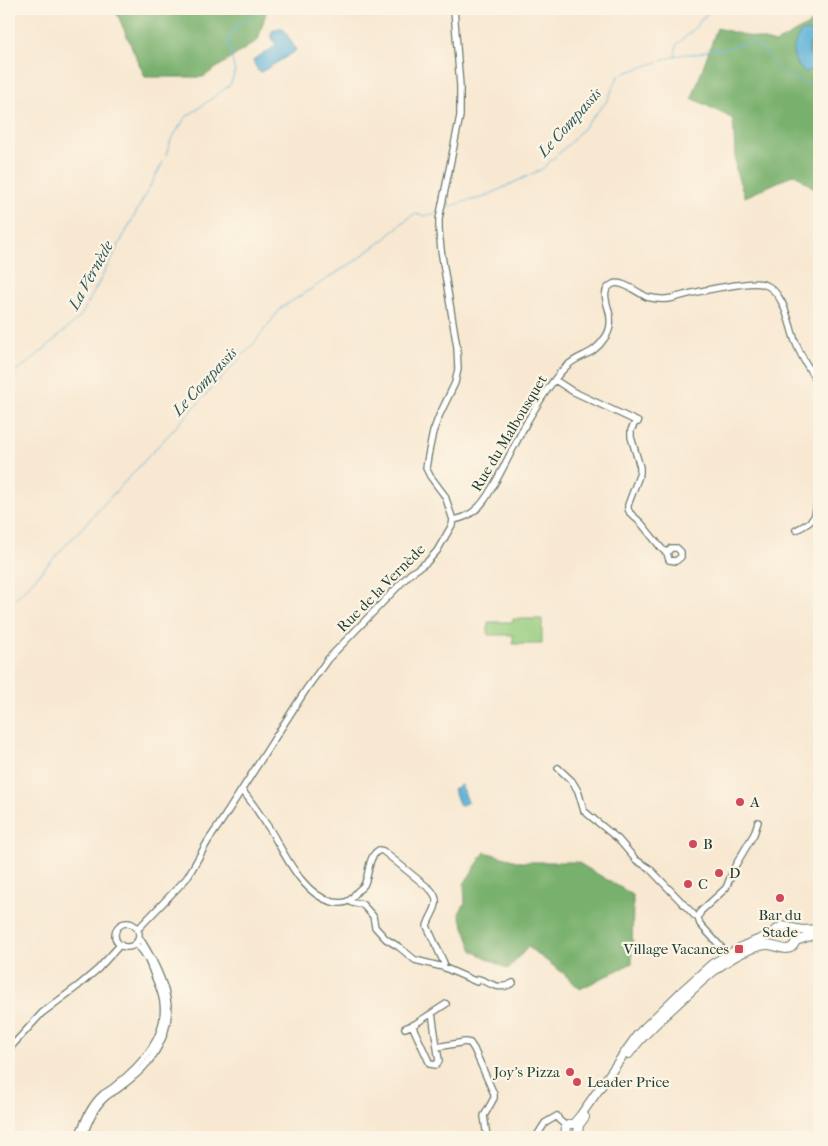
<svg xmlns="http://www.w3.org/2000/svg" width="828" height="1146" viewBox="0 0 828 1146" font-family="'IM FELL French Canon',serif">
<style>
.green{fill:#95cc7e;stroke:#5a8459}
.forest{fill:#78b06d;stroke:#4c7650}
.water{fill:#5db2d9;stroke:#3e7886}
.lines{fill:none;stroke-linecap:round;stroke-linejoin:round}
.stream{stroke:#5db2d9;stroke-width:1}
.street-casing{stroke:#6b796b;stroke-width:8}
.secondary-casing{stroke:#6b796b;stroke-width:10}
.street{stroke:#fff;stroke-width:5.5}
.secondary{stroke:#fff;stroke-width:8}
.poi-dot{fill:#d1495b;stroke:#fcf5e5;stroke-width:2}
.labels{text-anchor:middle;stroke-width:4.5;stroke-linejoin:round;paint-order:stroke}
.street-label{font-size:15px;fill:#1f3d34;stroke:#fcf5e5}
.poi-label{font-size:15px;fill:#1f3d34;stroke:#fcf5e5;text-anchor:start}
.water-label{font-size:16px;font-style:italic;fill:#2e5a5d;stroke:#fcf5e5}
</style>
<rect width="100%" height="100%" fill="#fcf5e5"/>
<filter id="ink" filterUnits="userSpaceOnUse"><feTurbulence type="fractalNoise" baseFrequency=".02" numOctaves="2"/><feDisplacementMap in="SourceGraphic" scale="10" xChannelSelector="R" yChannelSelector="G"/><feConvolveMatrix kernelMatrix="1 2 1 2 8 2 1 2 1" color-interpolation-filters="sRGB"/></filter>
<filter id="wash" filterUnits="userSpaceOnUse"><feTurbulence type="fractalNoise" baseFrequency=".0096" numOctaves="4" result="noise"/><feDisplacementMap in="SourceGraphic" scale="20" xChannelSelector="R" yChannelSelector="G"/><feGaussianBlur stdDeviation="1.12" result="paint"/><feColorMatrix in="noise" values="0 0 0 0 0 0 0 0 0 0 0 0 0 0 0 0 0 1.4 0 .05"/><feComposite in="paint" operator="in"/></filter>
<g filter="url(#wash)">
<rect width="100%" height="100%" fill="#f8e8d1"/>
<path class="green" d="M513,619H542V644H513V635H488V622H513Z"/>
<path class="forest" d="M115,9H267L258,40L203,77H145Z
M819,19V192L795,174L745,197L736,172L733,119L692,98L717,28L776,43Z
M485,852L520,862H577L633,895L632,963L580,989L563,973L528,947L508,969L473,951L459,913L465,903L464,884Z"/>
<path class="water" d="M279,28H283L296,50L293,53L261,72L258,71L253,61L254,59L276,46L271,35L272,31Z
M808,31L819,36V44L810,43C808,50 807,57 816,59C818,67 811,70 805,72C790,61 791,48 800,33Z
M461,785L468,802L460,806L453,789Z"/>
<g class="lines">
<path class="stream" d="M675,56L677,44L692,31L711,9
M166,155L171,140L185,118L230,85L235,72L228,41L236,26L254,14L278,9
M443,209L467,201L482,198L542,169L570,143L607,101L619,75L675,56L686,54H697L713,49L724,50L736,45L754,42C766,51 773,65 785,74C795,82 808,82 819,88
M9,375L32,360L81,316L163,162
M12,603L255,342L281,308L355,261L386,238L402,223L414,214L424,216L437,213"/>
</g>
</g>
<g filter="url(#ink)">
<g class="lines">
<g class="street-casing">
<path id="street" d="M555,380L572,391L638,422
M636,421L631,430V437L640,467V473L628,505V509L630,513L641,523L662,549L667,553L669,560L676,561L681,557V552L677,548H671L667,553
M453,520C461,519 468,516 474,511C484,504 490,491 496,481C507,461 517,440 528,420C537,405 554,376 568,365C580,354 593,356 604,339C609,333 611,326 610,318C610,307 598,291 613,284C622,280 638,293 647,297C655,299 665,300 673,298C694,292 715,288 736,285C745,284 755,282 763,284C784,290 789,324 795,341C801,357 810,371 819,384
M796,530C802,527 811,523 814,517C817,511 815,506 819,500
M558,768L572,781L578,791L584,811L618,839L636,860L649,868L695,916L698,918
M242,790C252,802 260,815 269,828C284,852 302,895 333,902C338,903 343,904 348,901C352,900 353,896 356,893C358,890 362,888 364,885C370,874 367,857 379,850L383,851L431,890C443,904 431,912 427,926L444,963L443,967L415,960L399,947L386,939L375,927L373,916L362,904L352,903L350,901
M115 935a12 12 0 1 1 24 0a12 12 0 1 1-24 0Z
M138,929L186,879L191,871L208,841L221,822L307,688L328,659L410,574L427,562L437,551L452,525L453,520L445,496L430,476L426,468L428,456L433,432L439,416L455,383L458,369L457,347L441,250L439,230V219L460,116V86L454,9
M722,948L700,924L698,918L701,911L726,888L735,866L754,834L758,822
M443,967L477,982L479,979C492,984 499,991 513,983
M412,1025L430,1064L436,1065L439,1061L432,1013
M405,1028L415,1024L446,1004
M437,1047L465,1042L470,1043L474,1049L494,1094V1098L484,1116L487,1137
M9,1049L42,1013L78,986L98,969L120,945
M78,1137C84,1122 90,1105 103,1094C107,1091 112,1089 116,1085C141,1065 168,1037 163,1002C162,994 159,987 156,980C151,968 147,952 135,944
M83,1137C88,1123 94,1107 106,1097C109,1094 114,1092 118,1089C126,1083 135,1076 142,1069C159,1052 172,1024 167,999C163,979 150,954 139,937
M536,1137L545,1123L557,1116L559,1120L566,1126"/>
</g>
<g class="secondary-casing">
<path id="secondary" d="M796,941L819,933
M629,1054C642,1035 660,1020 676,1005C697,986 717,965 742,953C750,949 759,945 768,945C777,945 789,955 795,943C798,938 796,933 793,929
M565,1137L566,1126L570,1124H573L580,1116L638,1034L682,991L712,964L743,946L765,937L782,926L802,930L819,929
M572,1137L578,1133L579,1125L585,1117"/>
</g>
<use href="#street" class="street"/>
<use href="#secondary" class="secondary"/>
</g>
</g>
<g class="poi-dot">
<circle cx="740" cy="802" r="5"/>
<circle cx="693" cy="844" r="5"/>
<circle cx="719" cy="873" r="5"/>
<circle cx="688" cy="884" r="5"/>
<circle cx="780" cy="898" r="5"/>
<rect x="734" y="944" width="10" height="10" rx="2.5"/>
<circle cx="570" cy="1072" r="5"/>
<circle cx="577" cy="1082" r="5"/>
</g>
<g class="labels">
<g class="street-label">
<text transform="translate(509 433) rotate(-59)" y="5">Rue du Malbousquet</text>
<text transform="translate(381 588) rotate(-45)" y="5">Rue de la Vernède</text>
</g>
<g class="poi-label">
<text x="750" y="807">A</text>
<text x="703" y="849">B</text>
<text x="729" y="878">D</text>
<text x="698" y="889">C</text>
<text x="780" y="920" text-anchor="middle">Bar du<tspan x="780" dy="17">Stade</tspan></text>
<text x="729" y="954" text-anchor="end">Village Vacances</text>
<text x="560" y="1077" text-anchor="end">Joy's Pizza</text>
<text x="587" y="1087">Leader Price</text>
</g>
<g class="water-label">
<text transform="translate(569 122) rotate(-48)" y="6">Le Compassis</text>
<text transform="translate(90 275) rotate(-61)" y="6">La Vernède</text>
<text transform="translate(204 381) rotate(-47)" y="6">Le Compassis</text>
</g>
</g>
<rect width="828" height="1146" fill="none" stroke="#fcf5e5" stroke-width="30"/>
</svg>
